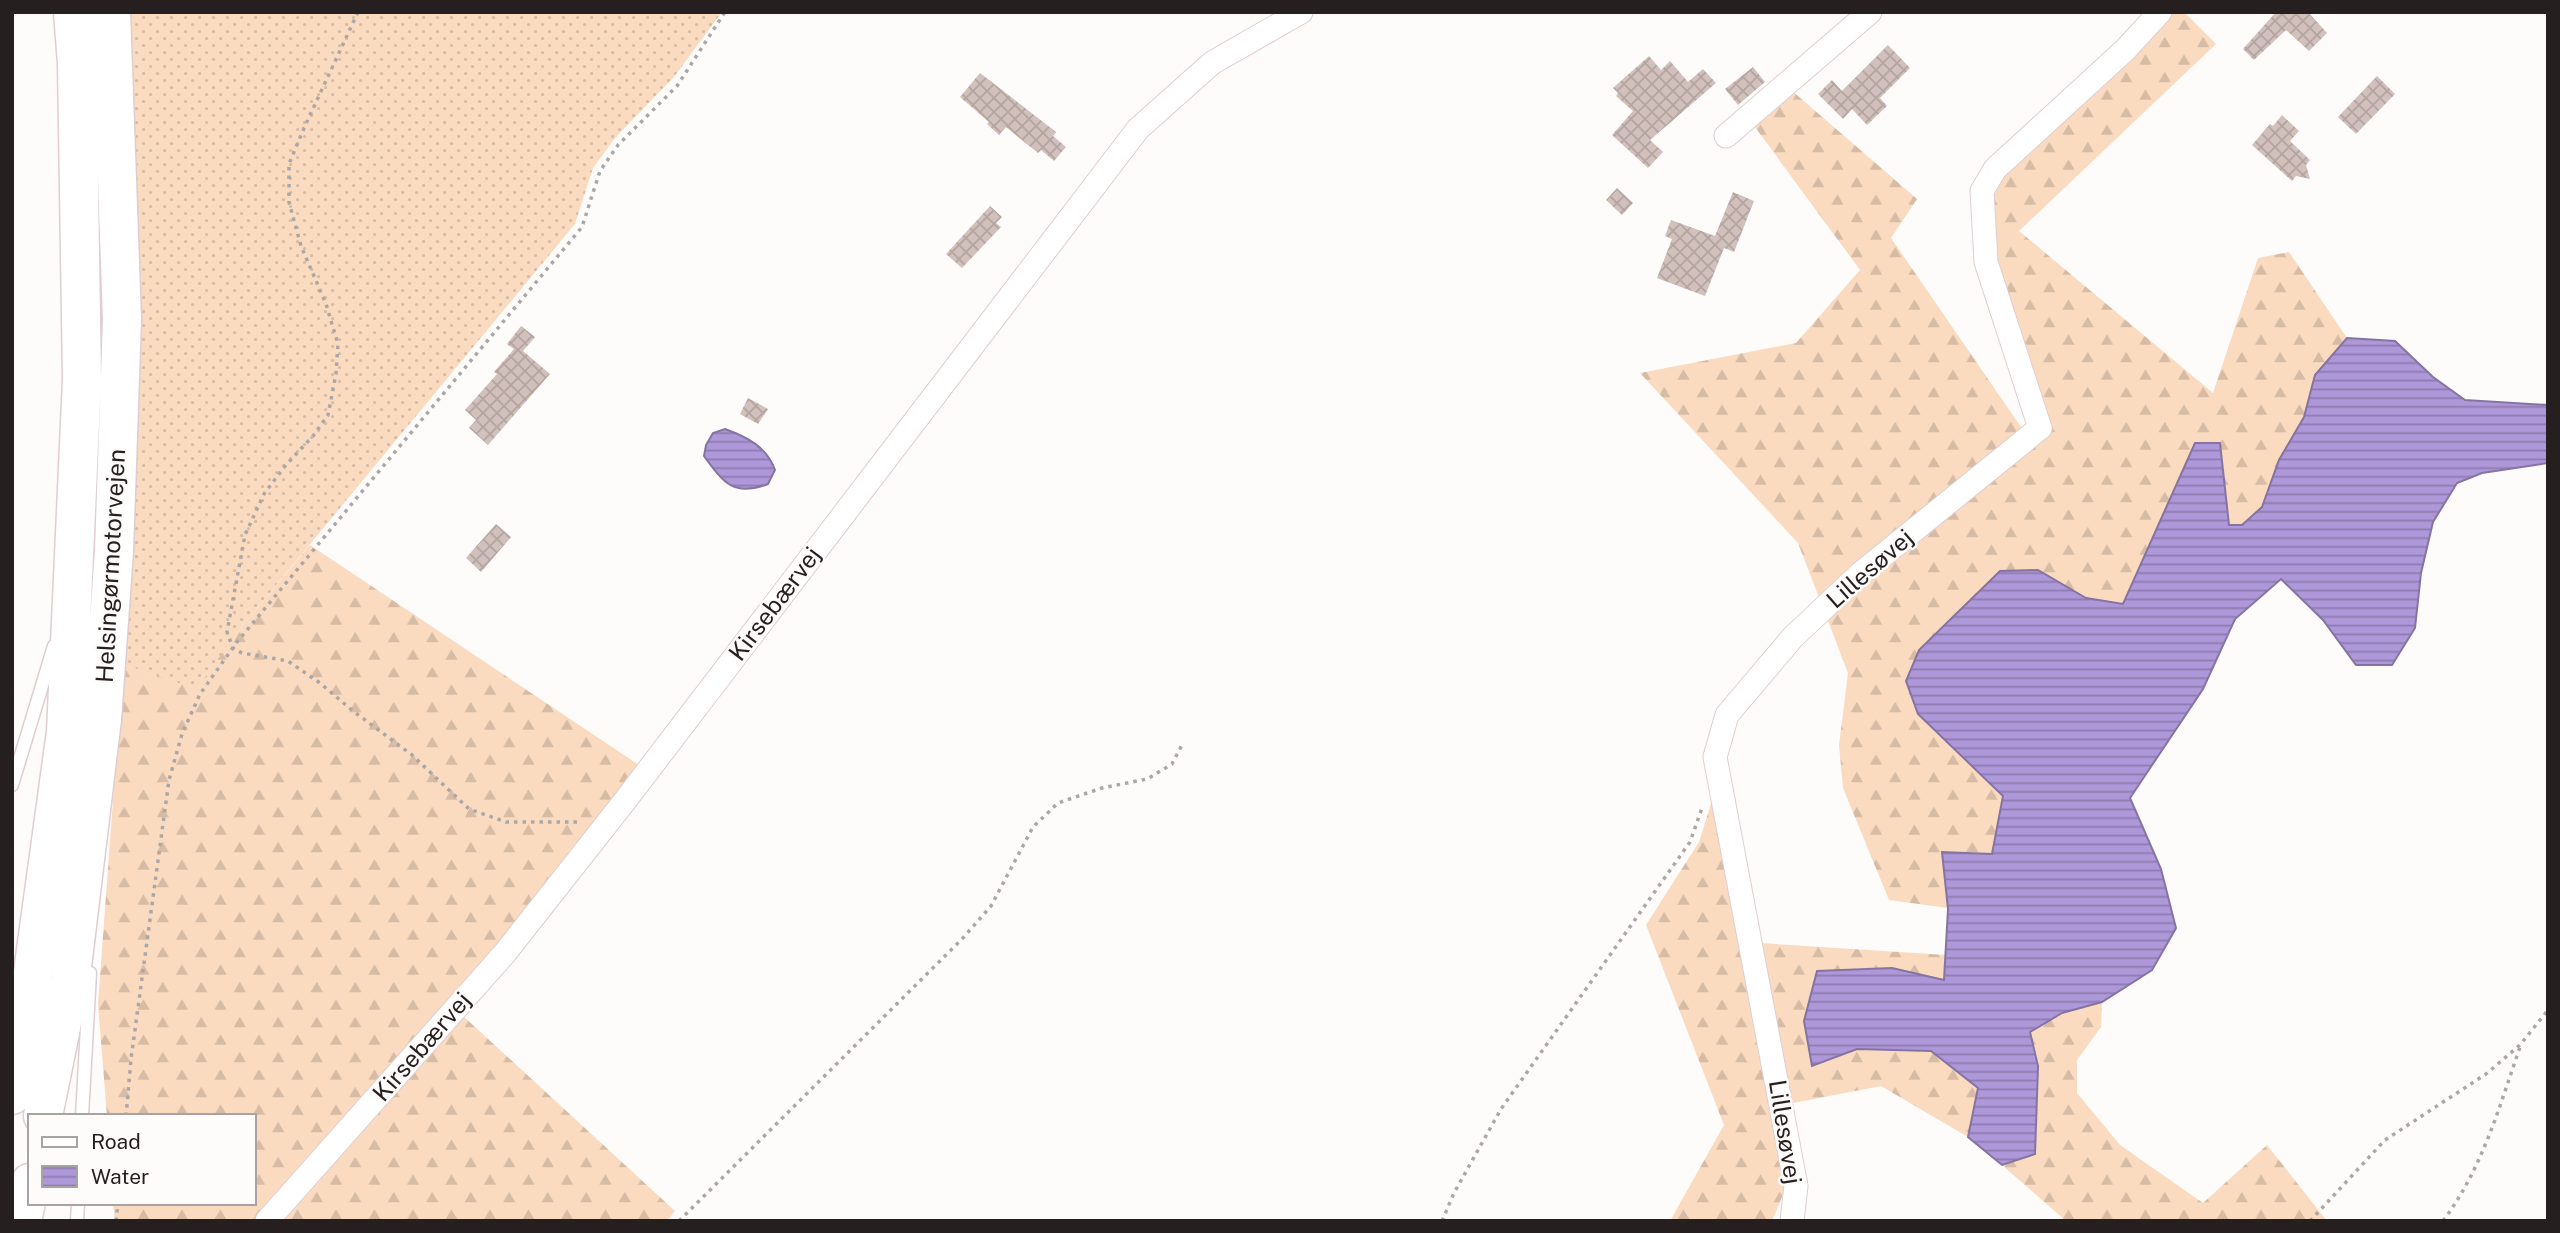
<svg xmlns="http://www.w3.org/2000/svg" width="2560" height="1233" viewBox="0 0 2560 1233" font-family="'Public Sans',sans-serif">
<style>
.grass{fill:url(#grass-dots)}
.forest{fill:url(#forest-firs)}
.water{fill:url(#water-rules);stroke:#8574a2;stroke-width:2}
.building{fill:url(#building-cross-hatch)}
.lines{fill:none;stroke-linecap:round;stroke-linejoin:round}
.service-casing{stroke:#dfcdd1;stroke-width:15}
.minor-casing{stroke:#dfcdd1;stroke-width:25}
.motorway-casing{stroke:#dfcdd1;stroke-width:41}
.path{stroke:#aba7a7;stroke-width:3.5;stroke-dasharray:3.5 5;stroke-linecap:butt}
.service{stroke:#fff;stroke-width:12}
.minor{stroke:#fff;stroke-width:23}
.motorway{stroke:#fff;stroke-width:38}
.labels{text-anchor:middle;stroke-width:5;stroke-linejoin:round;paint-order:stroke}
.street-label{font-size:24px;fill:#251f20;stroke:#fefbfb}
</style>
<defs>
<pattern id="grass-dots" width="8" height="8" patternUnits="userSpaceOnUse" patternTransform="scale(1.75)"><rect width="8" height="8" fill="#fadbc0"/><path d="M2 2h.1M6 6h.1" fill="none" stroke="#d6bca5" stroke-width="1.8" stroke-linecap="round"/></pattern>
<pattern id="forest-firs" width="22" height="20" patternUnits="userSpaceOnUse" patternTransform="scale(1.75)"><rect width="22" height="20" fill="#fadbc0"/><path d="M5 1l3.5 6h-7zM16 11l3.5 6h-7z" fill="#d6bca5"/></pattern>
<pattern id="water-rules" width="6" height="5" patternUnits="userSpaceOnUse" patternTransform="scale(1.75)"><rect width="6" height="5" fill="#ae98d9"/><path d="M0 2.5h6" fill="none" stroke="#8d7bb0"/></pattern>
<pattern id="building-cross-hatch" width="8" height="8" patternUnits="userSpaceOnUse" patternTransform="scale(1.75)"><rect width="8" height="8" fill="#d2c0bc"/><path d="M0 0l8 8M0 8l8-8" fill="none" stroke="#b4a5a1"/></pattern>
</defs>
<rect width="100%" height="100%" fill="#fefbfb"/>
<path class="grass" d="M124,12H722L674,77L615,138L593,168L575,224L239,630L196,690L123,664Z"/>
<path class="forest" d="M2168,12H2184L2216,44L2019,231L2213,393L2258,258L2289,252L2347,338L2318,372L2304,418L2279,460L2262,507L2242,525H2229L2220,443H2195L2123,604L2086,598L2038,570L1918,714L2003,796L1992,854L1942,853L1948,908L1889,900L1843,788L1839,745L1848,673L1798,543L1640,373L1796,343L1860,270L1752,123L1790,89L1917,199L1891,238L2032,443L1993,261L1989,194L2002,172Z
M310,545L642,767L450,1004L675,1211L667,1221H115L113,1203H254V1116H107L98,1004L123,664L196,689L239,630Z
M1714,794L1787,1185L1772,1221H1670L1724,1125L1646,925L1699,842Z
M1760,943L1946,955L1944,980L1892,968L1812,1066L1857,1049L1931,1051L1978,1088L1968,1137L1881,1086L1788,1104Z
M2102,1002L2101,1027L2077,1060V1093L2120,1145L2203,1203L2267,1145L2327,1221H2066L2002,1165L2035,1154L2038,1066L2030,1032L2062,1013Z"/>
<path class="water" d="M2347,338L2395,341L2433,377L2465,400L2548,405V463L2482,473L2457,483L2433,522L2421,573L2415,628L2392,665H2356L2323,620L2281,579L2235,619L2203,689L2130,798L2161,869L2176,928L2152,970L2102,1002L2062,1013L2030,1032L2038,1066L2035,1154L2002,1165L1968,1137L1978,1088L1931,1051L1857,1049L1812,1066L1804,1021L1817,971L1892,968L1944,980L1948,909L1942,852L1992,854L2003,796L1918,714L1906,681L1919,650L2000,571L2038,570L2086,598L2123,604L2195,443H2220L2229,525H2242L2262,507L2279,460L2304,417L2315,375Z
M725,429C747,437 767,447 775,470L768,484C733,497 724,483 704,456L706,445L713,433Z"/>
<path class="building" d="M2276,12H2308L2327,33L2309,51L2286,30L2254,60L2243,49Z
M1888,45L1910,68L1880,98L1887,106L1867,125L1852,109L1843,119L1818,94L1832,80L1842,91Z
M1649,56L1661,70L1670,61L1688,82L1703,69L1716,83L1650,140L1663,152L1648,168L1612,135L1633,111L1616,96L1618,93L1613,88Z
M1753,67L1765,82L1738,105L1725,89Z
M980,73L1056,132L1053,136L1066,147L1054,161L1041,150L1038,153L1006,127L999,135L987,124L989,122L960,97Z
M2377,76L2395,94L2356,134L2338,117Z
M2282,115L2299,131L2290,141L2310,160L2306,165L2310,179L2296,176L2292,181L2252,145L2270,124L2273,126Z
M1617,188L1633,203L1622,215L1606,200Z
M1733,192L1754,201L1734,252L1724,248L1705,296L1657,278L1672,239L1665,236L1671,220L1715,236Z
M990,206L1002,217L996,223L1001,227L962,268L946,254Z
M521,326L535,337L523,351L550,374L488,445L469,428L476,420L465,410L497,374L494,372L514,349L507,344Z
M748,398L768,409L758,424L740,414Z
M496,524L511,537L481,572L466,558Z"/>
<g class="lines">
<g class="service-casing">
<path id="service" d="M12,785L54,646
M82,1116L90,973
M77,1221L78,1203"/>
</g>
<g class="minor-casing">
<path id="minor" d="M1726,136L1870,12
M267,1221L505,953L624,802L1138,129L1212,63L1301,12
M1792,1221L1796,1186L1715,757L1727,715L1793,637L1860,574L2040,428L1986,262L1982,191L1995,169L2125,50L2160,12"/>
</g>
<g class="motorway-casing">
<path id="motorway" d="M12,1095L29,1001L66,732L82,379L77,64L73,12
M43,1116L70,983L102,719L114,551L122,319L111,12
M22,1221L30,1183"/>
</g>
<path class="path" d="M358,12L304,128L289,164V202L301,246L326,304L338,344L336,374L328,415L313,436L285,466L264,494L245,535L227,632L233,648L242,653L288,661L320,683L353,711L412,755L469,809L506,822H581
M126,1116L131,1059L169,780L182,734L200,694L237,642L582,227L600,171L618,145L677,86L725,12
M116,1221L118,1203
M679,1221L962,939L991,906L1033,827L1058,803L1102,788L1147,779L1172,764L1182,745
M1442,1221L1454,1193L1501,1109L1690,842L1702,808
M2310,1221L2385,1140L2486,1074L2520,1045L2548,1010
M2443,1221C2482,1169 2499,1108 2520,1047"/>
<use href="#service" class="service"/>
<use href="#minor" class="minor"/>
<use href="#motorway" class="motorway"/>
</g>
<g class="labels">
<g class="street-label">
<text transform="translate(111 566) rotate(-87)" y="8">Helsingørmotorvejen</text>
<text transform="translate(1870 569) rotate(-41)" y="8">Lillesøvej</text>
<text transform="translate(775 604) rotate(-53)" y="8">Kirsebærvej</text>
<text transform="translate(422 1047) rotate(-49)" y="8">Kirsebærvej</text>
<text transform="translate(1785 1132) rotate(81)" y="8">Lillesøvej</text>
</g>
</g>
<rect width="2560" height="1233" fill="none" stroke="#251f20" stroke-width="28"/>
<rect x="28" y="1114" width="228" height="91" fill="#fefbfb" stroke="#a7a3a3" stroke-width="2"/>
<rect x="42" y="1137" width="35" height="10" fill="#ffffff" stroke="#a7a3a3" stroke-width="2"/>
<text x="91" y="1149" font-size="21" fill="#251f20">Road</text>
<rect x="42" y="1166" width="35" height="21" fill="url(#water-rules)" stroke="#a7a3a3" stroke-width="2"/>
<text x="91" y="1184" font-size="21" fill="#251f20">Water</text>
</svg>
